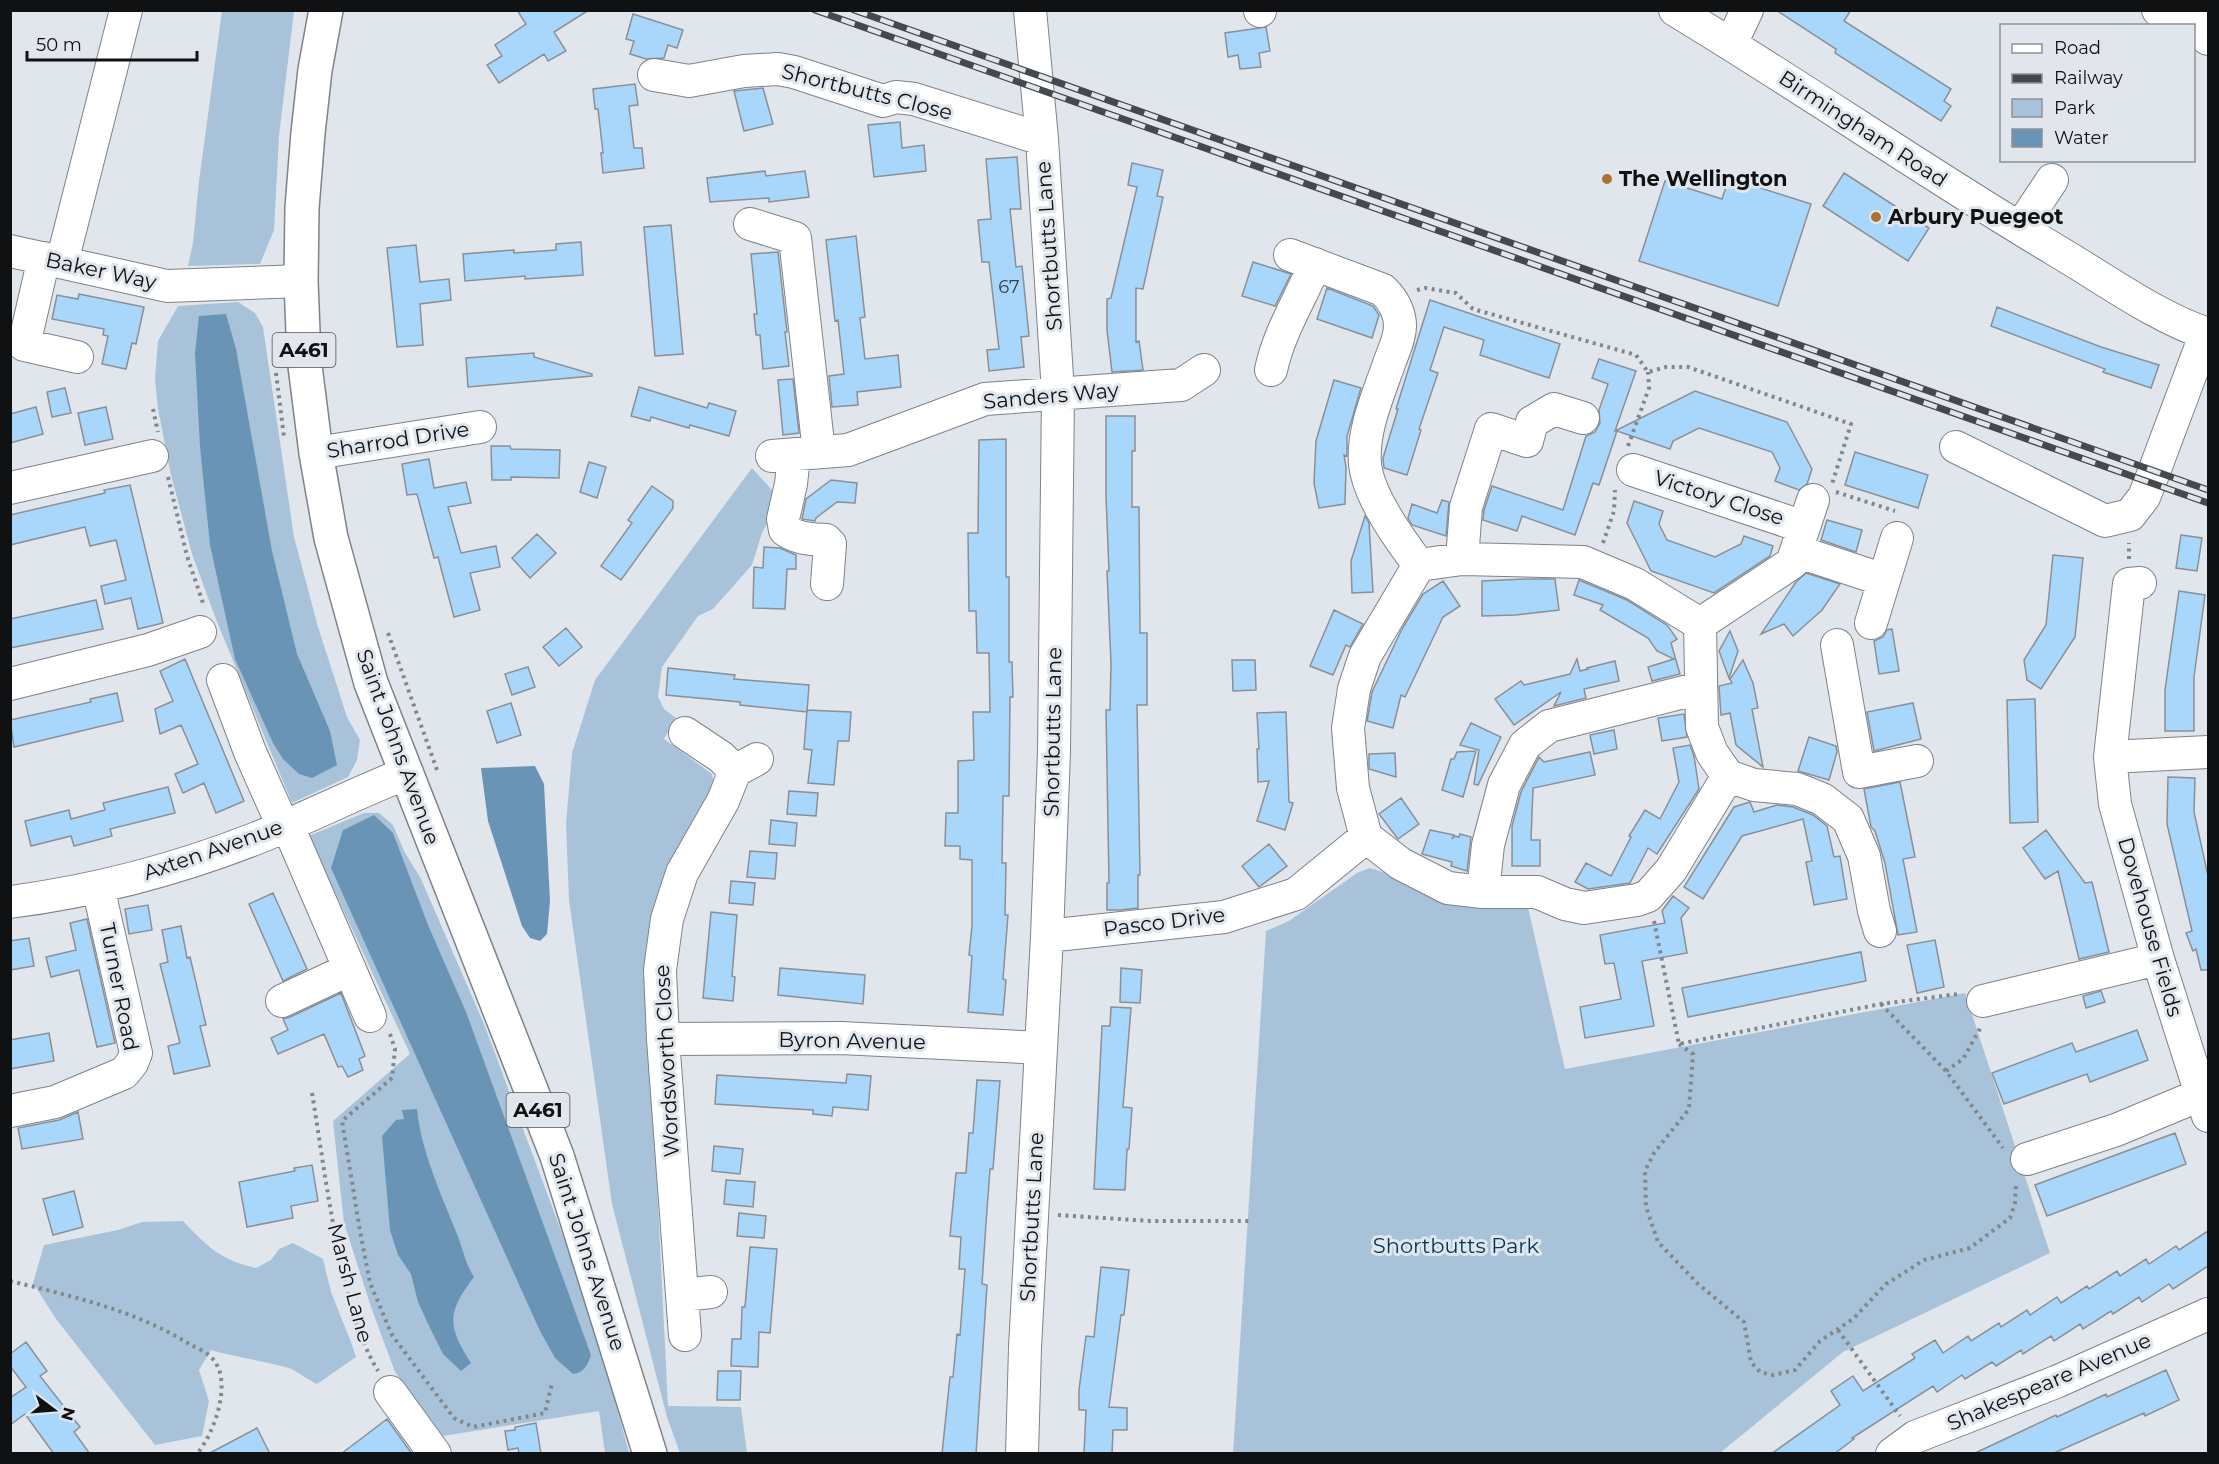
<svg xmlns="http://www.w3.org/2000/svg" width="2219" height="1464" viewBox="0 0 2219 1464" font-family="Montserrat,sans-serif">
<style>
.green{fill:#a8c3d9}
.water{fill:#6994b6}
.building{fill:#a9d7fb;stroke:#8a9095;stroke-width:1.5}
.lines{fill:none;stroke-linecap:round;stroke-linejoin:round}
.minor-casing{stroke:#7d8388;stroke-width:34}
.highway-casing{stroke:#7d8388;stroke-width:36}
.path{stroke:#82878b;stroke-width:4;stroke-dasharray:3 4.5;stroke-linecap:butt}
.minor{stroke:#fff;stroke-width:32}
.highway{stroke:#fff;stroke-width:33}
.rail-casing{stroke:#46494c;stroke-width:7}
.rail{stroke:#e0e6ec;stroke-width:4.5;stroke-dasharray:14;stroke-linecap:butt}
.poi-dot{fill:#ac6f32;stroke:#e0e6ec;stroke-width:2}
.labels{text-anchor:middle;stroke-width:6;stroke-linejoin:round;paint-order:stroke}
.number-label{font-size:18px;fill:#36424d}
.shield{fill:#e0e6ec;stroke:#4e5154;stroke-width:1.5}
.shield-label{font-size:20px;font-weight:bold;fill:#0f1113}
.street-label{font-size:21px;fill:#0f1113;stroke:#e0e6ec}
.poi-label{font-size:21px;font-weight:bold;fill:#0f1113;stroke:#e0e6ec;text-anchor:start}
.park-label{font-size:21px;fill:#003759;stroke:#e0e6ec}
</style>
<rect width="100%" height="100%" fill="#e0e6ec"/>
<path class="green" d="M222,11H294L279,136L274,230L260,264L188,266L193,243L199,181Z
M238,302L255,313L263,327L294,537L318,627L347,717L360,740L357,760L348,777L292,803L217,622L192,554L171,475L158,409L155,379L158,341L178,306Z
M752,468L780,499L762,533L752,565L713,609L698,616L662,667L658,697L664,709L676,718L664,739L712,774L714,783L646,963L668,1406L741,1407L747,1453H680L667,1417L612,1204L569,900L566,824L572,753L595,680Z
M364,813H379L393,825L404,851L421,879L484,1024L582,1287L606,1367L629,1453H605L599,1411L443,1436L395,1372L371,1307L344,1223L333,1121L410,1054L334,890L306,837Z
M1370,868L1392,875L1431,898L1467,907L1527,903L1565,1069L1965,993L2050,1253L1843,1352L1720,1453L1233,1454L1266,931L1289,921L1357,873Z
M183,1221C209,1248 219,1259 256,1268L271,1260L279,1249L293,1243L323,1259L331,1292L351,1342L356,1357L317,1384C308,1380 295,1370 289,1368C263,1361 236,1357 211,1350L199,1370L209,1401L202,1436L155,1445L56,1319L33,1283L44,1245L118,1230L142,1222Z"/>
<path class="water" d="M226,314L236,349L272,551L297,654L330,731L337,765L312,778L299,774L283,759L273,743L235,659L210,545L200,447L195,353L199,316Z
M535,766L544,784L550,901L547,934L540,941L530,938L522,926L488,821L481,768Z
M374,815L393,833L428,925L466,1012L591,1355C588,1364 584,1373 573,1374L555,1358L540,1331L331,868L343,830Z
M417,1109C421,1151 441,1194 457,1234C463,1249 465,1263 474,1277C447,1312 447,1326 471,1363L461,1371L443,1354L430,1328L418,1302L411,1274L398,1255L390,1230L382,1136L396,1120L404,1119L402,1110Z"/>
<path class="building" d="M517,10H589L554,32L566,51L548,61L544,54L499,83L487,65L502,56L495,45L526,24Z
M1776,10H1851L1844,21L1951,89L1944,101L1951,106L1941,121L1835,53L1836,49Z
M633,14L683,30L677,48L668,45L664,58L646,59L630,54L634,41L626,39Z
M1266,27L1270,51L1259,53L1261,67L1240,69L1238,55L1228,57L1225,33Z
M635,84L638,105L629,106L634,148H642L644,168L603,173L601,153H603L598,109H595L593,89Z
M763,88L773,124L744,131L734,91Z
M900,122L902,148L924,145L926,171L874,177L868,125Z
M1017,157L1021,209H1010L1016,267L1022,266L1029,336L1021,337L1024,367L989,371L987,350L999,349L989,262H982L978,220L991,219L986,159Z
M1132,163L1163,170L1157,196L1163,197L1143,289L1136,288V342L1139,341L1143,370L1112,372L1107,330V299L1111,298L1137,187L1128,185Z
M765,171L766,176L805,171L809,197L769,202V198L710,202L707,178Z
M1844,173L1929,228L1908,261L1823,206Z
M1729,178L1811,204L1778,306L1639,261L1665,181L1722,199Z
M671,225L683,354L655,356L644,227Z
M856,236L865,317L860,318L865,359L898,355L901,387L857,392L858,405L832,407L829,376L844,374L838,320L835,321L826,240Z
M581,242L583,275L525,279V276L465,281L463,254L514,250V253L556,250V244Z
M416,245L420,282L449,279L451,300L420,304L423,345L397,347L387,248Z
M778,252L787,332H785L789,366L763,369L760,335H756L754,314H757L751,254Z
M1253,262L1291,274L1275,306L1242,296Z
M1327,288L1373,306L1379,315L1372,338L1317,319Z
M79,294L144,307L136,344L132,343L126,369L102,364L108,336L103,335L104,329L52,319L57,295L78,299Z
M1430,300L1560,344L1549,378L1480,355L1484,340L1444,327L1430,370L1438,373L1419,429L1421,430L1407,475L1384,468L1383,458L1398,409H1396Z
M1997,307L2101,347L2159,365L2151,388L2103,372L2105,369L1991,326Z
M534,353V357L592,374V376L468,387L466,358Z
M1599,359L1636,371L1615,431L1695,391L1787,422L1812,469L1807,484L1799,490L1775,481L1780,468L1772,452L1699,428L1673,441L1670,449L1617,431L1599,485L1593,483L1575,535L1522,516L1517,531L1483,520L1484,510L1492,486L1563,510L1586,436L1595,432L1600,423L1599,410L1608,384L1592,378Z
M793,379L799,433L783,435L778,380Z
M1334,380L1361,388L1347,436V456L1344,455L1346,467L1345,504L1319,508L1314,483L1316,441Z
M639,387L707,408L709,403L736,411L729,436L690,425L689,428L651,417L650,421L631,416Z
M65,388L71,413L52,417L47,392Z
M36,407L43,434L10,443V414Z
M106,407L113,439L85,445L78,413Z
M1106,416H1135V451H1132V507H1139L1140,633H1147V705H1137L1140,875H1138V908L1120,910H1107V883H1109L1106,710H1110L1111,663L1107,571H1109L1106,496Z
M1006,439V577H1009V662H1012L1013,697H1010L1009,796H1003L1002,863H1006L1005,915H1008L1003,979L1006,980L1003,1015L968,1012L972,956L969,955L972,926V860L960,859V846H945L946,813H958V761L974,760L973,712H990L989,653H977L976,611H969L968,533H978L979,440Z
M491,446H510L511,449L560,450L559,478L511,477V480H492Z
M1855,452L1928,475L1918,508L1845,485Z
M429,459L434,488L466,482L471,503L448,507L461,553L496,546L500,567L470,573L480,610L454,617L438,557L434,558L417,494L407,495L402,464Z
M589,462L606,467L597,498L580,492Z
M831,480L857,483L855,503L837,502L816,518L815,521L802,519L806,499Z
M130,485L163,623L138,629L131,598L105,604L101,586L126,580L116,540L90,546L85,527L10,545V515L105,493L104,490Z
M652,486L673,501V508L621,580L601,566L632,523L628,520Z
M1442,500L1449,502L1446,536L1412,525L1408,518L1412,504L1437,513Z
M1634,501L1663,511L1659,524L1667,540L1715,557L1741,544L1744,536L1773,546L1770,556L1714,593L1651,571L1627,523Z
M1365,516L1369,523L1373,592L1352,593L1351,561Z
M1827,520L1862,530L1856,552L1821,540Z
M537,534L556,553L530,578L512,558Z
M2181,535L2202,538L2197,571L2176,568Z
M764,547L780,548L796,555V569H787L785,609L753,608L754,567L763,568Z
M2053,555L2083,558L2075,637L2041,689L2027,680L2024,660L2046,625Z
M1806,573L1840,584L1822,610L1793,636L1784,624L1761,634L1796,582Z
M1526,579H1555L1559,610L1516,615L1482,616V581Z
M1579,580L1627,600L1667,625L1677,639L1671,643L1680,674L1652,681L1648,667L1674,659L1657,651L1648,638L1600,610L1603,605L1574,595Z
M1443,581L1460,606L1443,617L1405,697L1401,695L1393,728L1367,721L1372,692L1402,629L1423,594Z
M2179,591L2205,595L2194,677V731H2165V690Z
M96,600L103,629L10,648V619Z
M1334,610L1363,624L1350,647L1346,645L1333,675L1310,666Z
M566,628L582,647L559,666L543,647Z
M1892,629L1899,671L1879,674L1874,641L1883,637L1887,630Z
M1730,631L1738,651L1729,678L1719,651Z
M185,659L244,801L216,813L204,783L183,793L175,774L198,764L181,725L160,734L155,709L173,701L160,671Z
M1577,659L1580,671L1588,669L1587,668L1615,661L1619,681L1584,689L1586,698L1554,706L1561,692L1514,725L1495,699L1521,681L1524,685L1570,674Z
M1232,660H1255L1256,690L1233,691Z
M1743,660L1753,683L1758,708L1752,709L1763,767L1736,745L1730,713L1721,715L1719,686L1732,683L1730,679Z
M528,667L535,687L512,695L505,674Z
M668,668L735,675L734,679L809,685L807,712L740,705V702L666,695Z
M117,693L123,721L14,747L10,720L91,702L90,699Z
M2035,699L2038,822L2010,823L2007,700Z
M511,703L521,735L497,743L487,711Z
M1913,703L1921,739L1874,751L1867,712Z
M807,710L851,712L849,741H838L834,785L808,783L812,750L804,749Z
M1286,712L1289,802L1293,803L1285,830L1257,821L1269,781L1258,782L1257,749H1259L1257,713Z
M1684,714L1687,737L1662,741L1658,718Z
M1471,723L1501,737L1478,785L1474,784L1479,750L1460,745Z
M1614,730L1617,749L1594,754L1590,735Z
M1809,737L1836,746L1837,752L1829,780L1798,771Z
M1690,745L1694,756L1699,789L1657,854L1648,848L1630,883L1588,889L1575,882L1586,863L1611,876L1631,837L1629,836L1645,810L1660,819L1679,782L1673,748Z
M1476,751L1463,797L1442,790L1451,759H1454L1457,752Z
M1590,752L1595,775L1533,788L1531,840H1540V866H1512V826L1521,792L1539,757L1544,762Z
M1395,753L1396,777L1369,769V754Z
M2168,777L2195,778L2194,812L2208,876V970H2201L2196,949L2193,951L2186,933L2192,931L2167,824Z
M1900,782L1915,857L1903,859L1917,932L1898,935L1885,863L1875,831L1871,827L1864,789Z
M168,787L175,813L110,829L112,836L74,846L71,836L31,846L25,821L69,810L71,819L105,810L103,803Z
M789,791L818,793L816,816L787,814Z
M1401,798L1419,824L1398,839L1379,814Z
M1750,802L1754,812L1777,805L1793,807L1813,815L1827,826L1834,857L1840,856L1847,899L1814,905L1806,862L1812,861L1803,819L1742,836L1703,899L1684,887L1734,807Z
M771,820L797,823L795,846L769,844Z
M1430,830L1454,835L1452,839L1455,836L1459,837L1460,834L1471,837L1467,871L1451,866L1452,862L1422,854Z
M2046,830L2085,883L2092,882L2109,952L2079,959L2058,871L2045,879L2023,848Z
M1269,844L1287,866L1259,887L1242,866Z
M750,851L777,853L775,879L747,877Z
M731,881L755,883L753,905L729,903Z
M273,893L307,969L283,981L249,904Z
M1673,896L1689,908L1681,918L1687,953L1642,961L1654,1026L1585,1038L1580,1007L1621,999L1614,963L1605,964L1600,935L1665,923L1662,911Z
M148,905L152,930L129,934L125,909Z
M711,912L737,915L732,976L735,977L733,1001L703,998Z
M87,919L115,1043L97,1047L79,970L51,977L46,957L76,950L70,923Z
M181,926L187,958L190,957L206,1025L200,1026L210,1066L174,1074L168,1046L180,1043L160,964L168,962L162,930Z
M29,938L34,966L10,970V941Z
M1935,940L1944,987L1917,993L1907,945Z
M1861,952L1866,981L1688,1017L1682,988Z
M780,968L865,975L863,1004L778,995Z
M1121,968L1142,970L1140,1003L1120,1002Z
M2101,991L2105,1002L2086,1008L2083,996Z
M341,993L365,1056L359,1059L363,1070L348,1077L342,1066L338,1067L324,1034L278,1054L271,1038L288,1030L283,1019L290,1017Z
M1111,1007L1131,1008L1123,1107L1132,1108L1129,1149H1127L1125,1190L1094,1189L1102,1026H1110Z
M2137,1030L2148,1060L2090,1082L2087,1074L2004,1104L1992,1073L2072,1043L2076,1052Z
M49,1033L54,1061L10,1069V1040Z
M847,1074L871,1076L868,1110L833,1107L832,1116L813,1114V1110L715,1104L717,1075L846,1083Z
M977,1080L1000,1081L993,1169H990L986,1223L982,1284L987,1285L976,1454H942L950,1377H953L957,1334L960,1335L965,1269H959L961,1237L950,1236L956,1173H966L969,1133H973Z
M78,1112L83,1139L22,1149L18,1128L59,1120Z
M2175,1133L2186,1164L2047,1216L2035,1185Z
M714,1146L743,1149L740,1174L712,1171Z
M312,1165L318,1201L291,1206L293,1218L247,1227L239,1182L295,1171L294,1168Z
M726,1180L755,1182L753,1207L724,1204Z
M74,1191L83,1227L53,1235L43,1199Z
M739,1213L766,1216L764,1238L737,1236Z
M2208,1231V1266L2173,1289L2169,1284L2142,1302L2139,1297L2113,1314L2111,1311L2083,1329L2080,1324L2054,1341L2051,1336L2023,1354L2021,1350L1996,1366L1992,1362L1965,1379L1962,1375L1937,1392L1933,1386L1852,1438L1854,1439L1834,1454H1771L1840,1405L1831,1391L1853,1376L1863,1391L1915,1358L1912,1354L1935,1340L1943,1353L1968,1336L1971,1341L1999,1323L2001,1327L2027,1310L2030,1315L2057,1297L2061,1303L2087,1286L2089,1289L2117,1271L2120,1276L2146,1259L2149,1264L2176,1246L2179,1250Z
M750,1247L777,1249L770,1333L759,1332L758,1367L731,1366L732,1339H741L742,1307H745Z
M1101,1267L1129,1270L1124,1315H1121L1109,1407L1127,1408V1430H1113L1112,1454H1084L1086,1410H1079V1390L1086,1336L1094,1337Z
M26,1342L47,1371L40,1376L80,1427L74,1432L90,1454H54L25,1414L10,1425V1398L26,1387L10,1366V1354Z
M2166,1370L2179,1400L2145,1416L2144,1413L2052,1454H1973L2056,1415L2057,1417L2106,1394L2107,1397Z
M718,1371H741L740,1400H717Z
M387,1419L412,1454H341Z
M536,1423L541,1454H519L518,1448L508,1450L505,1431L515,1430V1427Z
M257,1428L270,1454H208Z"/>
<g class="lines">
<g class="minor-casing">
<path id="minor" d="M1260,10V11
M1675,10C1804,88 1928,174 2057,251C2103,278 2158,318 2208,334
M2158,10L2171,12L2186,10
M2197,10L2208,39
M1731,44L1747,10
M654,75L689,81L744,71L778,69L794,72L883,101L896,97L914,99L1042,139
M750,224L795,238L819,452
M2020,228L2052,180
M10,251L167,286L301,281
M1290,255L1383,290C1393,300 1400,311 1400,326C1400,338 1394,350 1390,361C1379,393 1362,430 1365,464C1368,496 1400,540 1419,565
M44,258L24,345L77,357
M62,262L126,10
M1271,370C1279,332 1300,300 1315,264
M1956,447L2105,521L2130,515L2144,497L2152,477L2206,333
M316,453L480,427
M794,455L791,484L783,519L785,530C797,539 811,539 826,540L830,544L827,584
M772,456L848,450L985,399L1181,385L1204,370
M1633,470L1804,527
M10,488L152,456
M1796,551L1884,580
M1462,559L1583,562L1635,584L1700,624L1702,727L1712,753L1728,776L1671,870L1648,896L1637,900L1584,908L1565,904L1537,892H1483L1448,888L1401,864L1366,837L1353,788L1348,728L1354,689L1365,656L1419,565Z
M1462,559L1466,507L1491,429L1527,441L1532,422L1554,409L1583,418
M2140,583L2129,584L2110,757L2115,804L2158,959L2208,1116
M1871,623L1897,538
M1700,624L1792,563L1813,500
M1837,645L1859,772L1917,761
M223,680L250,752L283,826
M10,684L148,650L200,632
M685,733L721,757L735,771
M2110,757L2208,752
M1728,776L1754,785L1797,789L1822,799L1848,819L1864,856L1874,911L1880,931
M287,824L370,1016
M1483,892L1488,845L1504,785L1525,745L1549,726L1700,688
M10,902C95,891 178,869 257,838C307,818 356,793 407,773
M1047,936L1224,917L1296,894L1366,837
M282,1001L350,969
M1983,1001L2158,959
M663,1039L841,1038L1041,1048
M10,1111L55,1102L124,1073L132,1063L136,1053L98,887
M2027,1159L2116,1130L2200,1095
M682,1295L711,1292
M685,1335L663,1039L660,970L667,919L682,873L723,801L735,771L757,759
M390,1392L435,1454
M1022,1454L1025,1348L1047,936L1054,752L1058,393L1042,139L1030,10
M1892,1454L1915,1437L2056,1382L2208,1314"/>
</g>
<g class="highway-casing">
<path id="highway" d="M326,10L315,70L308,133L302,208L301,281L304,358L316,453L331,538L371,683L557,1156L650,1454"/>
</g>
<path class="path" d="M1417,290L1425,288L1456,293L1473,309L1636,355L1648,372L1666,367H1688L1851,424L1832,484
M276,373L284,437
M153,409L158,432
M1628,446L1649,388L1648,372
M168,477L187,556L204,606
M1836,492L1895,511
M1603,543L1614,511L1615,490
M2129,559V543
M388,633L437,770
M1654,921L1679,1044L1881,1004L1958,994
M1881,1004L1946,1071L2003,1148
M390,1034L395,1049L392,1078L342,1121L360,1231L370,1283L392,1335L454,1418L473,1427L545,1413L552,1383
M1679,1044L1693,1054L1689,1109L1654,1153L1645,1171L1646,1207L1658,1242L1697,1283L1744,1322L1751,1362L1760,1372L1773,1375L1795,1370L1820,1341L1853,1319L1886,1284L1924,1260L1970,1248L2010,1218L2015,1203L2016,1183
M1946,1071L1963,1059L1982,1025
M312,1093C321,1148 328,1203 340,1257C348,1297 357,1336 378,1371
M1058,1215L1150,1221H1249
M10,1281C72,1296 137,1311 191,1345C197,1348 206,1352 211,1357C234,1379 215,1432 197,1454
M1838,1330L1900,1416"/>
<use href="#minor" class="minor"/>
<use href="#highway" class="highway"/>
<g class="rail-casing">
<path id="rail" d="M815,10L2208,503
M854,10L2208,490"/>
</g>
<use href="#rail" class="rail"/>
</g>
<g class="poi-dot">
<circle cx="1607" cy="179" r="6"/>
<circle cx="1876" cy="217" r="6"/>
</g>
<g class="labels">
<g class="number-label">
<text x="1009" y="293">67</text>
</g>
<g class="shield">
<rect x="272.5" y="333" width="63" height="34" rx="4.5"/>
<rect x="506.5" y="1093" width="63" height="34" rx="4.5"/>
</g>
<g class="shield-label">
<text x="304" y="357">A461</text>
<text x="538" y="1117">A461</text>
</g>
<g class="street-label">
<text transform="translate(867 92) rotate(14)" y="7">Shortbutts Close</text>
<text transform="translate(1863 129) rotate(33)" y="7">Birmingham Road</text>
<text transform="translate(1049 246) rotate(-94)" y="7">Shortbutts Lane</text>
<text transform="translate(101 271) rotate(12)" y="7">Baker Way</text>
<text transform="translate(1051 396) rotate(-5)" y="7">Sanders Way</text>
<text transform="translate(398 440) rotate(-9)" y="7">Sharrod Drive</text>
<text transform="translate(1719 498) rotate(18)" y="7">Victory Close</text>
<text transform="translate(1053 732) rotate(-89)" y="7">Shortbutts Lane</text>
<text transform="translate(398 747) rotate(70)" y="7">Saint Johns Avenue</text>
<text transform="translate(213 850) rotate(-19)" y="7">Axten Avenue</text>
<text transform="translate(1164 922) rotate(-7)" y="7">Pasco Drive</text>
<text transform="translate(2150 927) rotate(74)" y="7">Dovehouse Fields</text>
<text transform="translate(119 987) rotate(79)" y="7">Turner Road</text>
<text transform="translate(852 1041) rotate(1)" y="7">Byron Avenue</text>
<text transform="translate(667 1061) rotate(-93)" y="7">Wordsworth Close</text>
<text transform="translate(1032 1217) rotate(-87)" y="7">Shortbutts Lane</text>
<text transform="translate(587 1252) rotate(72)" y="7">Saint Johns Avenue</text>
<text transform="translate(350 1283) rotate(75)" y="7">Marsh Lane</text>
<text transform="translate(2049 1382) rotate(-23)" y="7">Shakespeare Avenue</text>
</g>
<g class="poi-label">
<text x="1619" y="186">The Wellington</text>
<text x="1888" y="224">Arbury Puegeot</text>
</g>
<g class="park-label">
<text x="1456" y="1253">Shortbutts Park</text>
</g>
</g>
<rect width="2219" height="1464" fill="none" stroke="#0f1113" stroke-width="24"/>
<rect x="2000" y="24" width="195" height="138" fill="#e0e6ec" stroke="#8c9195" stroke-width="1.5"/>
<rect x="2012" y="44" width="30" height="9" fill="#ffffff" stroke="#8c9195" stroke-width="1.5"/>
<text x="2054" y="54" font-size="18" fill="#0f1113">Road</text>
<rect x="2012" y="74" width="30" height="9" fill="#46494c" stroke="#8c9195" stroke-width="1.5"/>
<text x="2054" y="84" font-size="18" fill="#0f1113">Railway</text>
<rect x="2012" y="99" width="30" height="18" fill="#a8c3d9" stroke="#8c9195" stroke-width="1.5"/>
<text x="2054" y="114" font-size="18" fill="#0f1113">Park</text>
<rect x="2012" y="129" width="30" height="18" fill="#6994b6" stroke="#8c9195" stroke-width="1.5"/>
<text x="2054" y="144" font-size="18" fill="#0f1113">Water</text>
<g transform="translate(54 1410) rotate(106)" stroke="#e0e6ec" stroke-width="4.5" paint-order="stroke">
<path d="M0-4.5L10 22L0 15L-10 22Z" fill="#0f1113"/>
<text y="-9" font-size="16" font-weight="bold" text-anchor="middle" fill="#0f1113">N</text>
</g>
<path d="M27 51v9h170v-9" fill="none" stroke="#0f1113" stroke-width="3"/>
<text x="36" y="51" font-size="18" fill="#0f1113" stroke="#e0e6ec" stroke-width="4.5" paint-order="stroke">50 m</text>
</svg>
